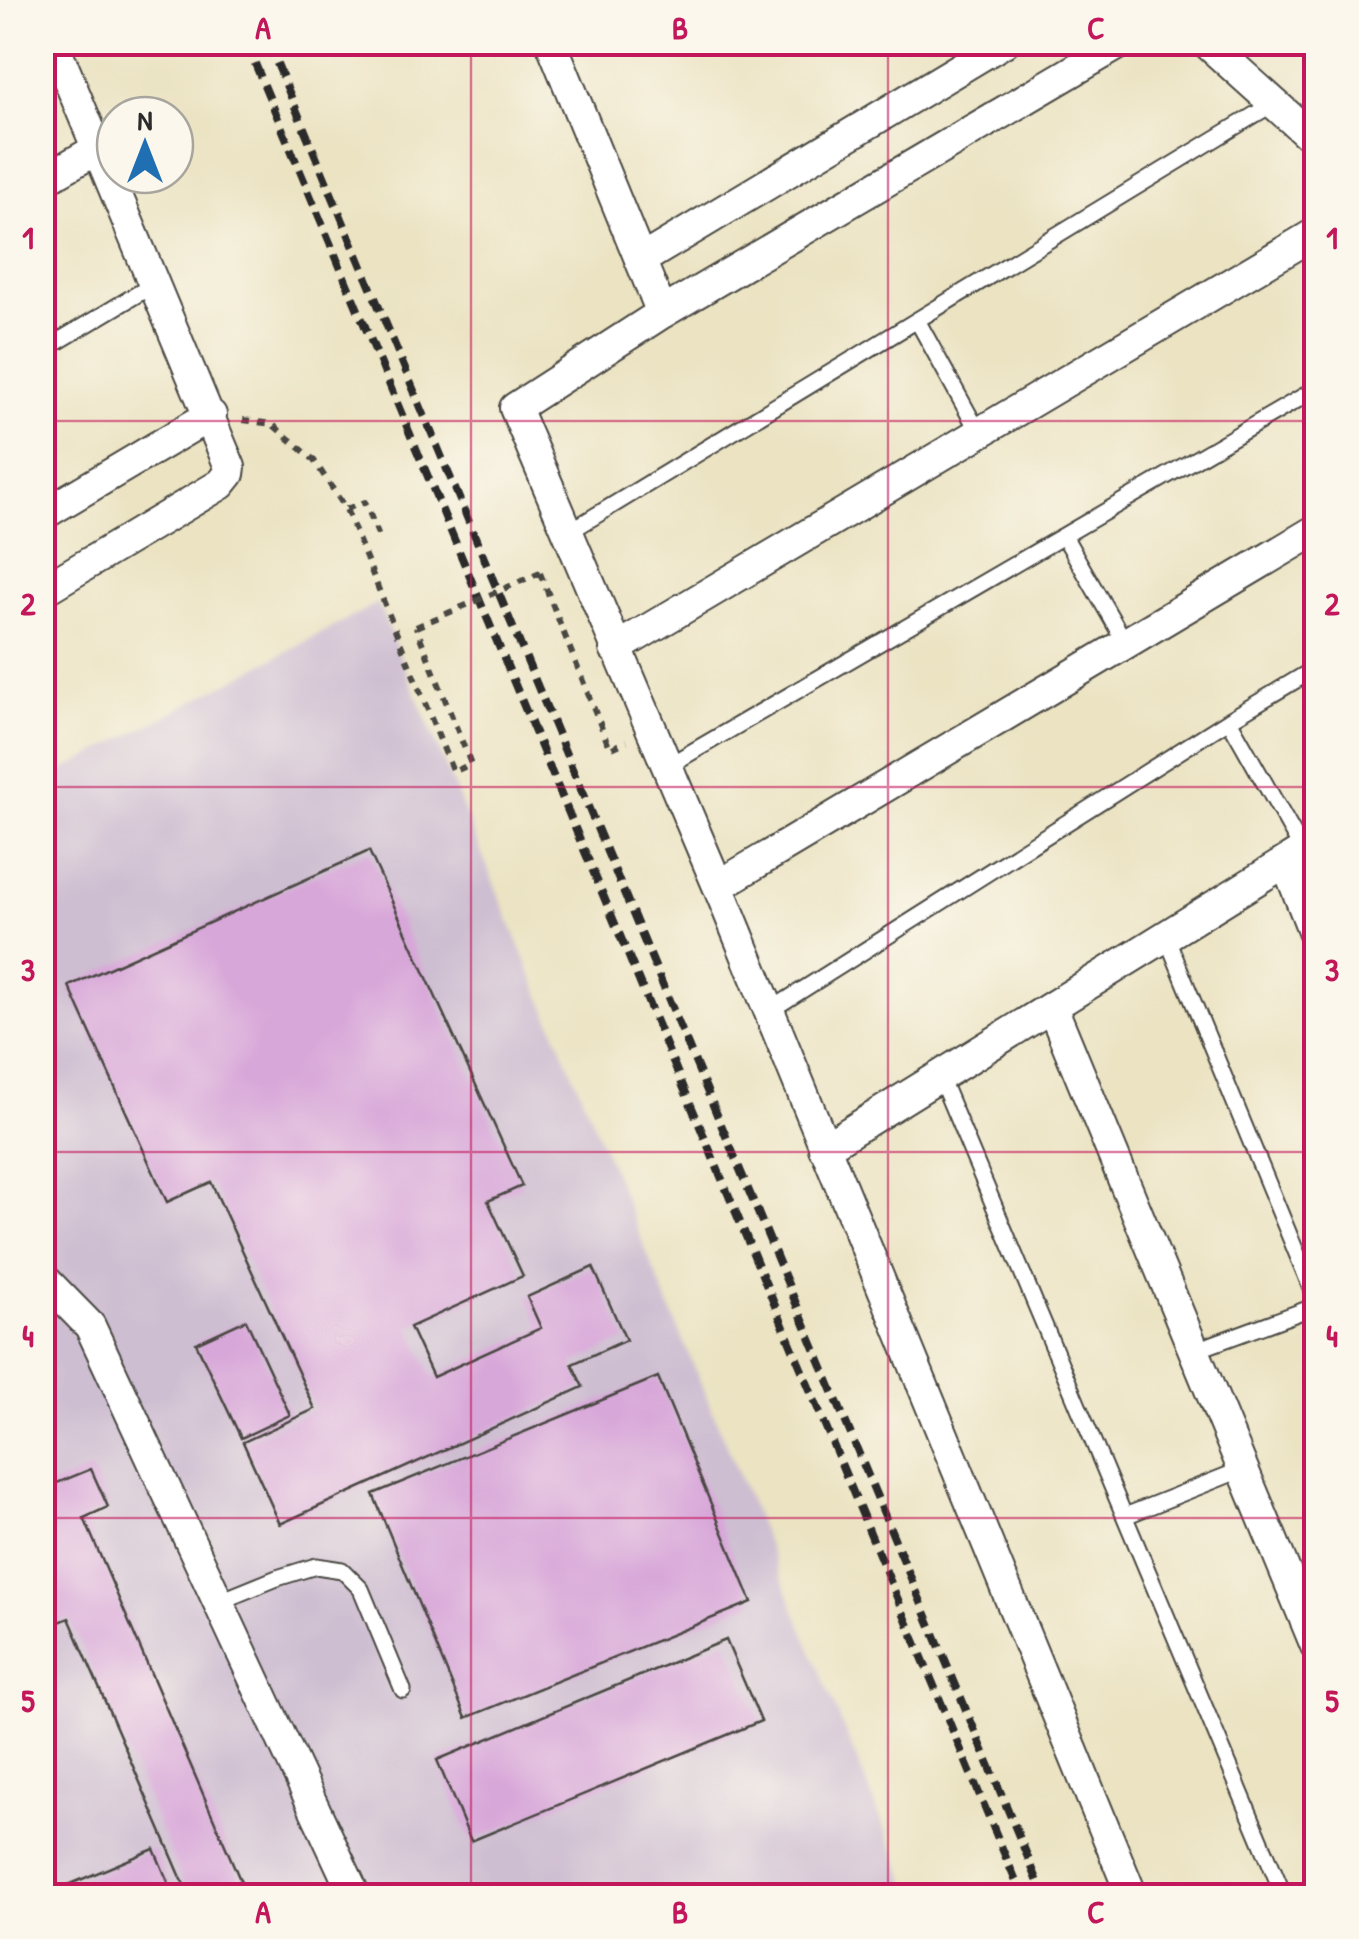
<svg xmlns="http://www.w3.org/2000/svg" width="1359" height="1939" viewBox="0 0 1359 1939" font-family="'Patrick Hand',sans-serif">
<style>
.industrial{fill:#cebed1}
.building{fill:#d8a7d9}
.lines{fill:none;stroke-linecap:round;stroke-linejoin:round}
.lane-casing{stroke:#484742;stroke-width:19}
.street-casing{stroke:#484742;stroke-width:34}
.path{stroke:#484742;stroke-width:6;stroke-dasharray:8 8;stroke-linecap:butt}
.lane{stroke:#fff;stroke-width:15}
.street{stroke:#fff;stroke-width:30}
.rail{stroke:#2b2b2b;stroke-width:8;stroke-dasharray:15 8;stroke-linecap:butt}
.path-bridge{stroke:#484742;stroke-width:6;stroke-dasharray:8 8;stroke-linecap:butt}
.grid{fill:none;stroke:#c2185b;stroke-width:2.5;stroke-opacity:0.55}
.neatline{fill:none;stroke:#c2185b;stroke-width:4}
.grid-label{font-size:32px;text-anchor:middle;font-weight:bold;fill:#c2185b}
</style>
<rect width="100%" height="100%" fill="#fbf7ec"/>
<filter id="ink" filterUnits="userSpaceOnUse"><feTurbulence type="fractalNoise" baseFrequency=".01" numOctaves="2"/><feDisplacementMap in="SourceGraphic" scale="20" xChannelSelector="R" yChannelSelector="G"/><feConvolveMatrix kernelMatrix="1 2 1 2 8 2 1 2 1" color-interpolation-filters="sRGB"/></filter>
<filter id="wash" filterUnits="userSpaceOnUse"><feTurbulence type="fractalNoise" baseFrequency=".0048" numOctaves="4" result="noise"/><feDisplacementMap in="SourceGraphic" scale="40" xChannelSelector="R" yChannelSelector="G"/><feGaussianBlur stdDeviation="2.25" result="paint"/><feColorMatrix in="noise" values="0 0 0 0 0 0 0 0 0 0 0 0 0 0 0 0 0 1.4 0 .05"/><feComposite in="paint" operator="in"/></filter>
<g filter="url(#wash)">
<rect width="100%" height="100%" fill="#ebe3c2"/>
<path class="industrial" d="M378,603L913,1896H43V781Z"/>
<g id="blocks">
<path class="building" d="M369,851L522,1186L488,1201L523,1276L410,1327L433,1377L541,1328L527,1297L593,1267L626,1340L572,1364L583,1387L280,1524L243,1442L315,1409L211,1182L167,1202L69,986Z
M246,1320L290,1415L241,1438L196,1343Z
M658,1377L752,1602L466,1718L373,1494Z
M91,1469L108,1507L84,1518L247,1896H189L69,1618L42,1629V1489Z
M726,1640L761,1721L471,1841L437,1760Z
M154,1849L174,1896H42V1883L47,1894Z"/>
</g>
</g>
<g filter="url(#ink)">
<use href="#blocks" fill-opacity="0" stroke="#484742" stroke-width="2.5"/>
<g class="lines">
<g class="lane-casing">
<path id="lane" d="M917,320L979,433
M42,351L156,283
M567,533L1274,103
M1064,536L1126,644
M1229,720L1303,851
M666,767L1316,389
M1166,936L1316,1300
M769,1011L1229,720L1316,668
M940,1077L1284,1896
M1194,1351L1316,1306
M1125,1516L1243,1469
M218,1602L277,1578L316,1566L342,1570L361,1589L403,1690"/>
</g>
<g class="street-casing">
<path id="street" d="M551,42L662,313
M1122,42L662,313L515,408L718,886L1132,1896
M1206,42L1316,141
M42,181L99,148
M641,260L1004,42
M42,515L211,415
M42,591L221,484L229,474L230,467L53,42
M615,649L1316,233
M1286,862L1316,938
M718,886L1316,530
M1052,1007L1316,1646
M824,1148L1316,843
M42,1277L90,1326L355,1896"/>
</g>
<path class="path" d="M243,420L272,424L313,459L346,509L453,772L471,764L416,627
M346,509L365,502L379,537
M540,573L610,749L627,741"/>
<use href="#lane" class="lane"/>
<use href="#street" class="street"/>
<path class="rail" d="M246,42L1022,1896
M268,42L1044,1896"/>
<path class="path-bridge" d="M416,627L540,573"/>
</g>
</g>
<path class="grid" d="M471,42V1896M888,42V1896M42,421H1316M42,787H1316M42,1152H1316M42,1518H1316"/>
<rect width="1359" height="1939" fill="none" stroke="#fbf7ec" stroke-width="110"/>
<g transform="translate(145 145)"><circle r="48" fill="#fbf7ec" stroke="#a8a59f" stroke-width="2.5"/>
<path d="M0-8L18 38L0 25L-18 38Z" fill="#1f6fb2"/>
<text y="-15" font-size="28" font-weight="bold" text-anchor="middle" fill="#2b2b2b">N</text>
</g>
<rect x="55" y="55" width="1249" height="1829" class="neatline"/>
<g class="grid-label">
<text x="263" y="39">A</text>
<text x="680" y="39">B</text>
<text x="1096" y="39">C</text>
<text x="28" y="249">1</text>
<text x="1332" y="249">1</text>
<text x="28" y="615">2</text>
<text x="1332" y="615">2</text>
<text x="28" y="981">3</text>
<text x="1332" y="981">3</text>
<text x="28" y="1347">4</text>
<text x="1332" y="1347">4</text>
<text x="28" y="1712">5</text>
<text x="1332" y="1712">5</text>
<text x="263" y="1923">A</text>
<text x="680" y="1923">B</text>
<text x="1096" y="1923">C</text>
</g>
</svg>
